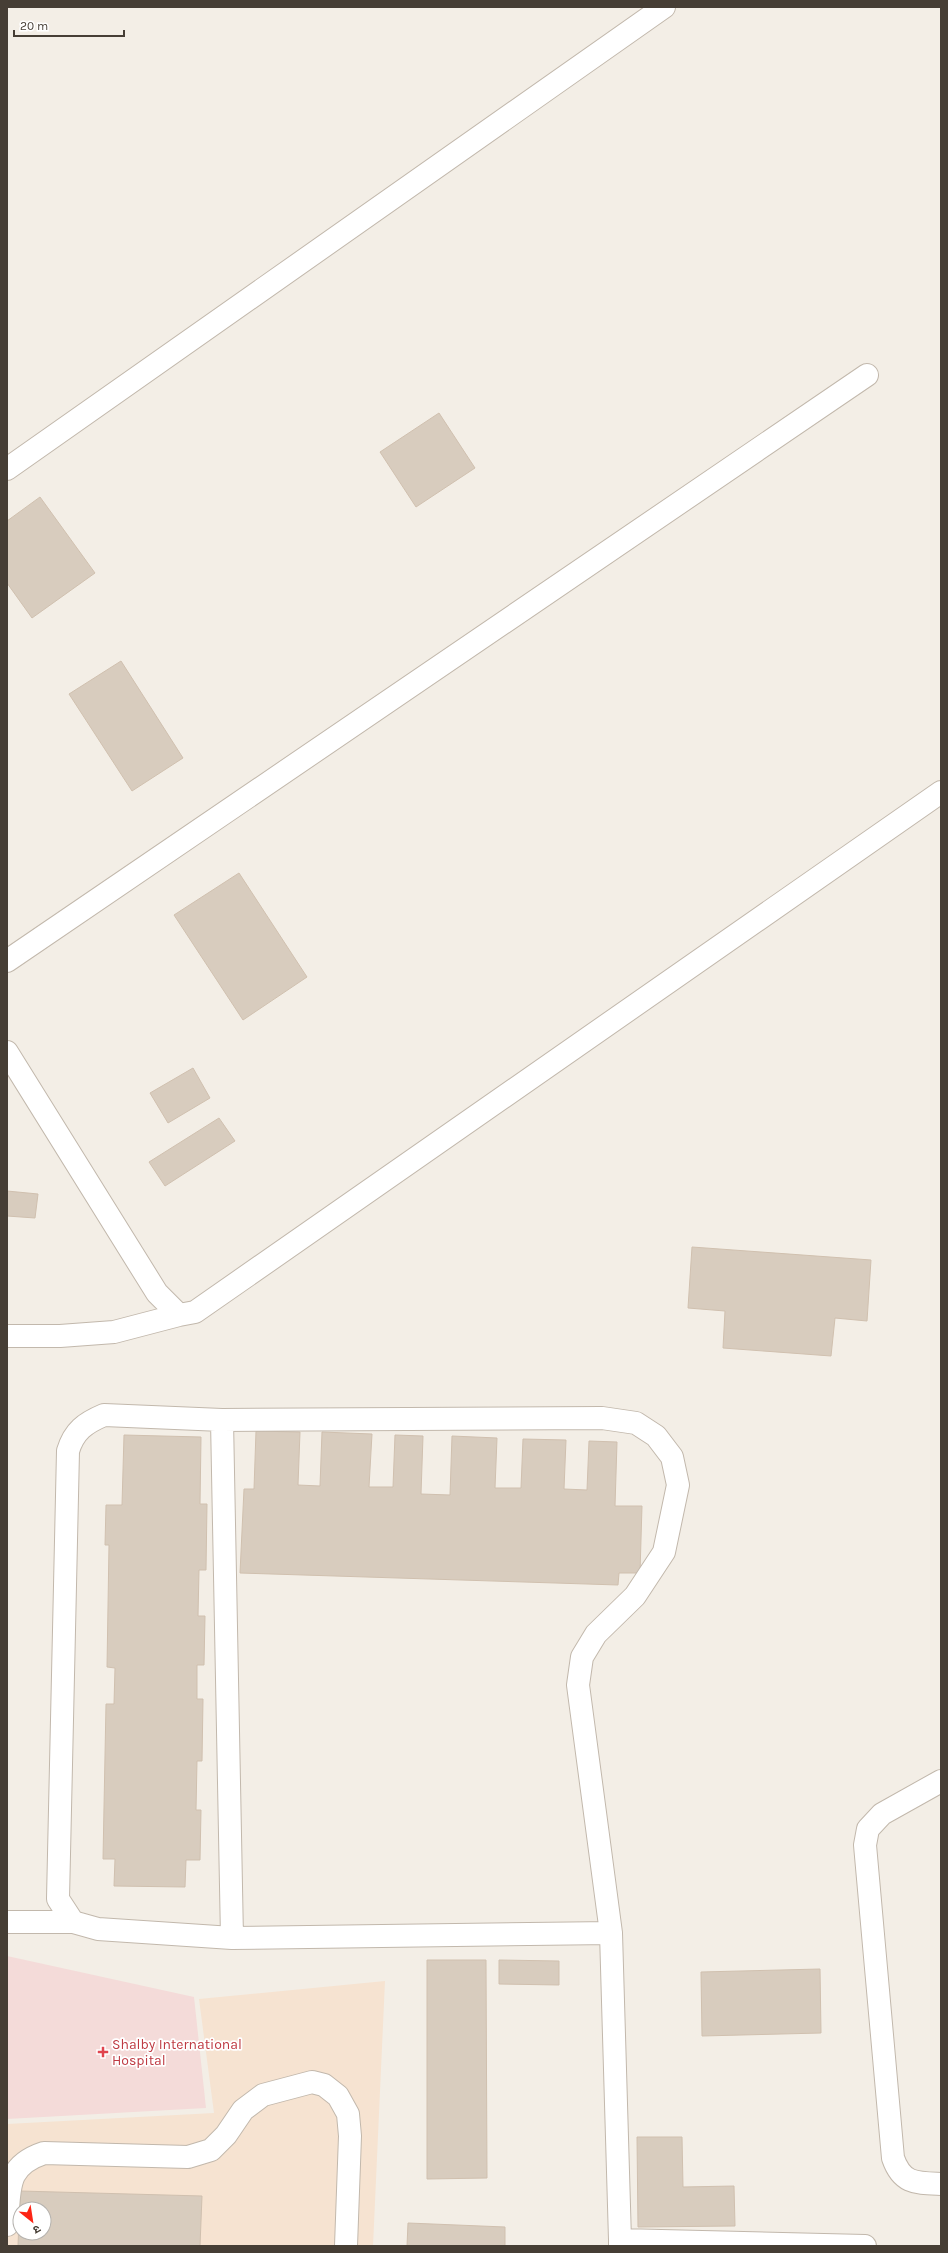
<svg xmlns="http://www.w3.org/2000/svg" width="948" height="2253" viewBox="0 0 948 2253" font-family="Karla,'Noto Sans Devanagari',sans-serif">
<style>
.commercial{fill:#f6e3d1;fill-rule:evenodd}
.medical{fill:#f4dbd9}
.building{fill:#d8ccbe;stroke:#d0c0af;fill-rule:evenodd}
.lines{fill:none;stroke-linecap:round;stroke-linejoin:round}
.minor-casing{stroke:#c2b8ac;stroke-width:24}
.minor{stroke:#fff;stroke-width:22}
.health-dot{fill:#e0444e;stroke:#fff;stroke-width:1.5}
.labels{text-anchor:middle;stroke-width:3.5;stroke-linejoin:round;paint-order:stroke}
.health-label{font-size:14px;fill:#be3a42;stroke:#fff;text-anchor:start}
</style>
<rect width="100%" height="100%" fill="#f3eee6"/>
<path class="commercial" d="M385,1981L373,2246H7V2124L214,2113L199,1999ZM20,2209H44V2233H20Z"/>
<path class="medical" d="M7,1956L194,1997L206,2108L7,2119Z"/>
<path class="building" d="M439,413L475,468L416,507L380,452Z
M40,497L95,573L32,618L7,583V521Z
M121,661L183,758L132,791L69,694Z
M239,873L307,977L243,1020L174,915Z
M193,1068L210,1098L168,1123L150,1093Z
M219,1118L235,1141L165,1186L149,1162Z
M7,1191L38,1194L35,1218L7,1216Z
M692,1247L871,1260L867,1321L835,1318L831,1356L723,1348L725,1311L688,1308Z
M256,1431L300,1432L298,1485L320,1486L322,1432L372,1434L369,1487H393L395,1435L423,1436L421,1494L450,1495L452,1436L497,1438L495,1488H521L523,1439L566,1440L564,1489L587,1490L589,1441L617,1442L615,1506H642L640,1573H619L618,1585L240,1573L244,1489H254Z
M124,1435L201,1437L200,1504H207L206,1570H199L198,1616H205L204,1665H197V1699H203L202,1761H197L196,1810H201L200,1860H186L185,1887L114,1886L115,1859H103L106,1704H114L115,1668L107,1667L109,1545H105L106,1505H122Z
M427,1960H486L487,2178L427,2179Z
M499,1960L559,1961V1985L499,1984Z
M820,1969L821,2033L702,2036L701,1972Z
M637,2137H682L683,2187L734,2186L735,2226L638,2227Z
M20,2191L202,2196L200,2246H18ZM20,2209H44V2233H20Z
M408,2223L505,2227V2246H407Z"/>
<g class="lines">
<g class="minor-casing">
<path id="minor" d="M7,469L664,7
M7,961L867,375
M7,1052L157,1293L179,1315L195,1312L941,792
M7,1336H60L114,1332L179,1315
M222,1420L232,1938
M941,1781L882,1814L868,1829L865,1845L893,2158C902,2184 916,2183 941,2184
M7,1922H73
M611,1933L232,1938L98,1929L73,1922L58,1899L68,1451C74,1431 85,1423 104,1415L222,1420L602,1418L636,1423L656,1436L672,1457L678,1485L664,1552L635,1596L596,1634L582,1657L578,1685L611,1933L620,2240
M7,2225C10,2189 5,2166 44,2153L188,2157L211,2150L226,2135L243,2110L263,2095L312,2082L324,2085L338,2096L348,2114L350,2136L346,2246
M620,2246V2240L865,2246"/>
</g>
<use href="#minor" class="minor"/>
</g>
<path class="health-dot" d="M101 2046h4v4h4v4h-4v4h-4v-4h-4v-4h4z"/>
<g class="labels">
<g class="health-label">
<text x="112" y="2049">Shalby International<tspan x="112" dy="16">Hospital</tspan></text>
</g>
</g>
<rect width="948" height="2253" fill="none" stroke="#463e35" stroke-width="16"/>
<g transform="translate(32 2221) rotate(150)"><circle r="19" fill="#ffffff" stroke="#b5b2ae"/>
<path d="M0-3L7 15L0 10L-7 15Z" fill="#fc2515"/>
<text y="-6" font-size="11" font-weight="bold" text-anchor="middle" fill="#463e35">उ</text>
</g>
<path d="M14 30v6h110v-6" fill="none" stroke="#463e35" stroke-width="2"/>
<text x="20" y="30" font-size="12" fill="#463e35" stroke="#ffffff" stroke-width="3" paint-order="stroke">20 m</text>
</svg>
